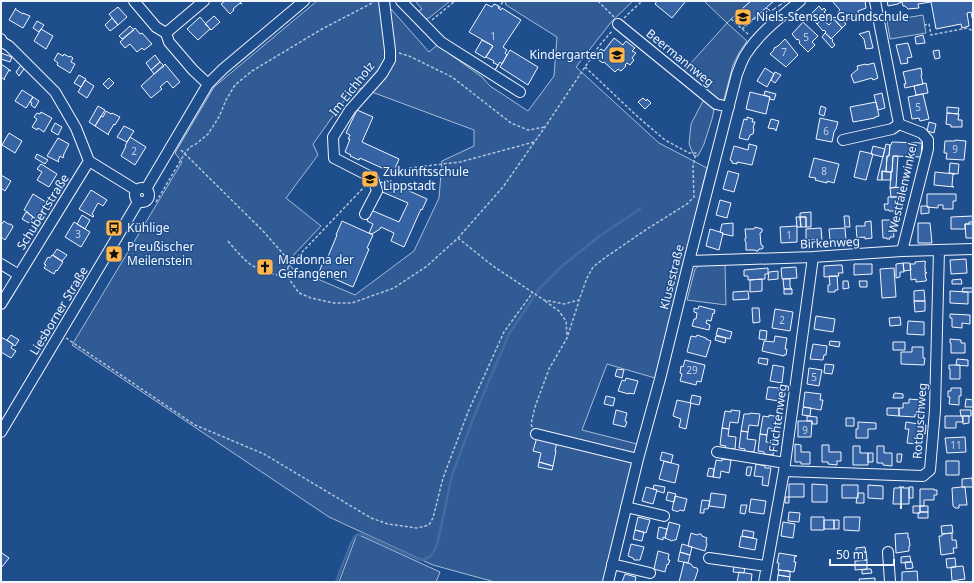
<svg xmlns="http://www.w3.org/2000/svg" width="974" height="583" viewBox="0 0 974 583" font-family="'Noto Sans',sans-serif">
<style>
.built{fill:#305b95;stroke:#a8bbd7;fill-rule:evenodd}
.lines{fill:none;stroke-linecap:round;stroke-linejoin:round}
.stream{stroke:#446ba0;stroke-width:2.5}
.building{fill:#3563a3;stroke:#f2f6ff}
.minor-casing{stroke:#f2f6ff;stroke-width:12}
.path{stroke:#b3c4dc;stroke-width:1.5;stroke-dasharray:3 2;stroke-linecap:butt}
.minor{stroke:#1f4e8c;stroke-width:10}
.fence{stroke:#f2f6ff;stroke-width:1;stroke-dasharray:5 2;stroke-linecap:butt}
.labels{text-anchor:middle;stroke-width:3;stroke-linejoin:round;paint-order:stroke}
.number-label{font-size:10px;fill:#c3d1e8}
.poi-label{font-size:12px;fill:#f2f6ff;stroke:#1f4e8c;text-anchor:start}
.street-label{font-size:12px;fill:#f2f6ff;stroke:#1f4e8c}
</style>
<rect width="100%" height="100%" fill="#1f4e8c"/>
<path class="built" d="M317,1H381L384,9H391L429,52L437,45L482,77L490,86L528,111L554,76L557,37L506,5L505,1H633L612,21L576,67L659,143L707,168L655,378L607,364L582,430L637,444L603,582H495L433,565L329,517L72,345L182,162L175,153L214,87ZM361,88L474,130V146L442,161L439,198L414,251L355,295L292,268L288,261L321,226L286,198L318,155L313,144L343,102Z
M415,1H450L429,18L423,20L416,13L422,9Z
M704,1H751L731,19L727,23L747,41L739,53L733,65L723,103L715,100L682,73L727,23Z
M923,15L926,33L890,39L887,21Z
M703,101L715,105L712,119L704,144L698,156H694L689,144L691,124Z
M701,264H725L726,305L687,300L695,269Z
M357,534L440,572L436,582H339Z"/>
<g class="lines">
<path class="stream" d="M336,582L351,543L355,536L362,534L420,560C433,558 434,552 438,541L452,475L475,414L509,334L539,289L563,265L601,235L640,209"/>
</g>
<path class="building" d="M225,1H239L242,4L240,3L233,9L234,10L230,14L221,4Z
M657,1H686L672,18L655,4Z
M751,1H774L745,26L735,15Z
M832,1H865L866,8L858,11L859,14L844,21L837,13L840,10Z
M887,1H973V17L972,18L971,12L967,13L969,26L962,28L961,24L936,29L931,2L918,4L919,8L908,9L905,6H903L902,2L899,3L898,4L888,6Z
M486,4L492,7L494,4L499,6L498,8L501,10L502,8L521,20L503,47L507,50L505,53L507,55L502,64L500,62L495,70L498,65L494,63H493L494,61L486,57L493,46L469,32Z
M819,6L822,10L824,8L826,10L824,12L830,17L825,22L822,19L817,24L809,16Z
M118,7L127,17L118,25L109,14Z
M16,8L15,9L23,14V13L30,16L23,28L9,20Z
M838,15L846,24L842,28L834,19Z
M214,16L220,22L211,30L205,24Z
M200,17L210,29L198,40L187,29Z
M112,18L118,25L110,31L105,25Z
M822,19L829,25L834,19L842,28L831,39L825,33L826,32L824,30L823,31L817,24Z
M37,21L44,25L39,32L33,28Z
M803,22L818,36L812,42L815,45L808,52L799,43L800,42L798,39L797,40L792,34Z
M130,26L134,30L122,39L119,36Z
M135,28L140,34L142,33L152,44L144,50L142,48L137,52L130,44L125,48L120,42Z
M41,29L53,36L46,49L34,41Z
M869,31L873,48L866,49L864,39L859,34Z
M825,33L833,40L832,41L835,45L832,48L822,37Z
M923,35L925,43L916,44L915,37Z
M614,38L623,45L626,41L635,48L632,51L636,53L632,58L634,60L630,65L627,63L625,65L626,66L621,71L618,69L615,72L604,62L603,63L597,59L600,56L597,53L601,49L604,51Z
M785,39L798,55L786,67L770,54L774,50V48L778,46Z
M482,40L493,46L485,58L475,52Z
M908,43L912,57L907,58L908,63L901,64L896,45Z
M510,50L538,67L528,85L500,67Z
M939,50L940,58L935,59L933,51Z
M1,53L12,57L10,62L1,59Z
M58,53L63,56L64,54L69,57L70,56L73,58L71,62L75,64L70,73L57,65L58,63L54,60Z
M155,55L160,62L151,70L146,63Z
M160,62L164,66L154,74L151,70Z
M874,63L878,78L873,80L872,78L854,83L851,75L858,69L857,66L866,64V65Z
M1,64L11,71L9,70L4,79L5,80L1,77Z
M165,64L180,82L173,88L167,81L160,87L162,89L151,98L141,86Z
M21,65L24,69L19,76L16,72Z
M765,68L774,74L767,87L757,81Z
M921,68L922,75H921L923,84L905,88L904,84H906L903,72Z
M775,72L781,75L775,83L771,80Z
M79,75L86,79L81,87L74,83Z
M109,78L114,83L108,89L103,84Z
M85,80L94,86L87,98L78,92Z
M926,83L928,93L916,95L914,86Z
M22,90L33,97L26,108L15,101Z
M765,91L776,94L774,100L769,99L770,97L764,95Z
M750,92L770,97L766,114L746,109Z
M882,93L885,108L878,110L874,95Z
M923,94L929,119L920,121L919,118L912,119L908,97Z
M33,97L39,101L35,108L31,105L32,103L30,102Z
M643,98L646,101L647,99L651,103L645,109L638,102Z
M876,102L879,116L875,117V118L853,122L850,107Z
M98,106L105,110L95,126L89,122Z
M821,106L826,108L824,116L819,114Z
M947,107L959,108L958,114L947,113Z
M357,110L373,117L362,142L399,159L393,173L360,158L359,160L350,156L351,155L345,152L350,139H348L350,135L346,133Z
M106,111L111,114L112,113L120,117L115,125L114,124L108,134L109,135L95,126L101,116L103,117Z
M41,112L52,118L44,132L38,128L37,130L32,127L37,119L34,117L37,113L40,114Z
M947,113L959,114L958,120H962V127H951V125L946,124Z
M747,117L753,119L752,122H755L753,128L754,129L753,134L750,135L748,140L739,138L744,119L747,120Z
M820,118L838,122L836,129L834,132L832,142L816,139Z
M771,119L779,121L776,131L775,130V129L768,128Z
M929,122L936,124L934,133L927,131Z
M55,123L62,127L58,135L51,131Z
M124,126L134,131L127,142L117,137Z
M9,133L22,141L15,153L2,145Z
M130,137L146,147L135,165L121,156L126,146H125Z
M58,138L69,144L63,156H64L63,158L60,156L58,161L59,162L47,156Z
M955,140L966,141L964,160L946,159L947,153H944L945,141H955Z
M892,142L922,143L921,157L893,156L892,172H886L887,156H889L890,145H891Z
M749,144L757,146L752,165L737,162V164L732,163V161L730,160L734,146L748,150Z
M886,144L890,145L889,156H887L886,172L882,171V180H877Z
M873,146L885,149L883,157L871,154Z
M860,151L873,154L866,180L854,177Z
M37,154L48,160L45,164L35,158Z
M893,156H898L896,187L890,188L891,172H892Z
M814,158L839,164L834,183L827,181V183L815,180L816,178L809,177Z
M950,163L959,164L958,174L949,173Z
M41,164L57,174L49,187L37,180L42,172L37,169Z
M728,171L739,174L734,192L723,189Z
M882,171L891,172V180H882Z
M935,172L955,174H953L952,186L954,187L934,185Z
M1,175L11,181L5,191L1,188Z
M385,180L427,199L422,210L421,209L404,247L391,241L394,233L381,227L380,229L372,234L369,233L373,224L367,221L371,210L399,222L408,203L380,191L382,187L380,186L381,182L384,183Z
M902,187V197H891L890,188Z
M91,190L107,200L103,206L98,203L92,214L94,216L93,217L79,209Z
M33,194L46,202L36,219L28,213V212L24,210Z
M927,194H956V201H953V209H943V205H938V208L927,207Z
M888,197H900L901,211H889V210H885L884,204H888Z
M720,200L731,203L727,218L716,215Z
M921,206H927V207H929V213L921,214Z
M26,212L33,217L29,223L22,219Z
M811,212V227H806V217H800V213Z
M82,215L90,220L85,229L77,224Z
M844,216H849L850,227H845Z
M973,216V222H969V224H965V229H951V217Z
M796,217H800L801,227H797Z
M800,217H806V227H801Z
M882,220H890L891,227H893L894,237H890V239H887V238H883Z
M4,221L8,224H10L12,225L13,227L5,240L1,237V225Z
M342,221L373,235L367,248L369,249L353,287L319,272L325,258L327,259L337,235H336Z
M871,221L872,238L865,239V237H863V238L862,237L857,238L856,226H865V222Z
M74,222L90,232L81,247L65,237Z
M733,223V236L723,234V233L720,232L722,224Z
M918,223H930L932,243H918Z
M965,224H973V238H966Z
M797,226V242L781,243L780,227Z
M755,227L762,229V232L760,233L761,245L763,246V248L762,249H759L758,251H756L755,250H746V242L745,241V238H746L745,229H754Z
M821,228L822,241H816V240H806V229Z
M845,228L846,240H830L829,229Z
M710,229L723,233L719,250L706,246Z
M57,249L67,255L62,261L53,255Z
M52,255L63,262L57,271L56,270L54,274L44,268L46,265L44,264L48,257L50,258Z
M966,259L967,273L951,274L950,260Z
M925,261V262H926L925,263V269H926L925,270V272L927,273H925L926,279L927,280H926V281L916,282V279L911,280L910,264H915V262Z
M903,263H910L911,270L904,271Z
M903,263L904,272H900V277L896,278V264Z
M854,264H872V274L854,275Z
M838,265H842L843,273H838L839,276L824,277V266Z
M796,267L797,278L782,279L781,268Z
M768,268V274H765V279L748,280V276H744V270Z
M894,268L896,297L882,298L880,269Z
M778,271V279L768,280L769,272Z
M829,276H837L838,290H835V292H828V285H830Z
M762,279V291L750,292V280Z
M783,279H790V287L792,289H784Z
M961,279L962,284H952V280Z
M843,281H848L849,288L843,289Z
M859,281H867V287H860Z
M963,288H973V292H962Z
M784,289H792V294H784Z
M924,290L925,301H914V291Z
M748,291L749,299L733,300V292Z
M950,291L968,292V304L950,303Z
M914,301H925V311L915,312Z
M699,306L715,310L714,314L713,313L711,321L707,320L706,323L710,325L709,330L692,326L694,319H696L697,313L694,312V308L698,309Z
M752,308H759L760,322L753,323Z
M775,309L793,312L790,331L772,328Z
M950,314L970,315V324L962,323V328L952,327V318H950Z
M816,316L835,319L833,332L814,329Z
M900,317L901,325L890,326L889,318Z
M908,321L924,322V335L907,334Z
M718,328L732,332L730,339L716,335Z
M760,330L767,331L766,340L759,339Z
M11,335L19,340L15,346L7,340Z
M697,335L706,338V339L711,341L706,357L687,352L691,336L696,337Z
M716,336L726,338L725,343L715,340Z
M775,336L787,338L785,349H787L786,355H784V356L762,351L764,341L774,342Z
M1,337L13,344L11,348L16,351L11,358L1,352Z
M950,339L961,340V343H965V353H951V343H950Z
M830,341L840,342L839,347L829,345Z
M893,342H905V350H893Z
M813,344L827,346L826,355H824L823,360L810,359Z
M912,347H923V358H925L924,365L901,364V352H912Z
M759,358L768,359L767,365L758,363Z
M957,359L968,360V366L956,365Z
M685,360L705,365L701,382L697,381L696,385L680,381L682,374L680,373L681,366L683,367Z
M825,364L834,365L832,374L824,373Z
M773,365L784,367L782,383L770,381Z
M949,365H960V379H950V369H949Z
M809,368L822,370L819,386L807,384Z
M617,369L624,370L622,378L615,376Z
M626,378L638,381L634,394L629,393V394L618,391L622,380L625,381Z
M768,387L779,388V391L780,392L779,398H778L777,401H779L766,399Z
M951,388H961V396H959V405L949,404L950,397H948V391H951Z
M805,392L821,394L820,400H823L821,410L803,407Z
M895,393L903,394V398H893L894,394Z
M692,395L701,397L699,405L690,403Z
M606,396L615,398L613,406L604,404Z
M909,399L921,400V414H915V417L899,416V408H903V403H909Z
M966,399L973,400V407H965Z
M677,400L691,403L686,429L679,427L681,419L673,416Z
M804,407L811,408L810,416L802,415L803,408Z
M887,408H899V416L887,415Z
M616,410L627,413L625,421L627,422L625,427L613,424Z
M731,410L740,411L738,423L730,422L729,429L722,428L725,411L731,412Z
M960,410H971V416H961Z
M750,413L760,414L758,426L749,425L748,432L741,431L744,414H750Z
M769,415L779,417L777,429L768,428L767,435L760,434L763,416L769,417Z
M807,416L817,417V424H812V421H807Z
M945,416H962L963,422H956V428H945Z
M963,416H969V423L963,424Z
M846,418H854V426H846Z
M798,421H812L811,437H798Z
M858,422L876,423V429H868V438H856V429H858Z
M906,422L919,424L917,444L907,443L909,429H905Z
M919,424L926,425L925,434H918Z
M722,428L729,429L728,436L736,437L735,449L725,448L726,446L720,445Z
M741,431L748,432L747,439L756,440L754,452L744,451L745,449L739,448Z
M760,434L767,435L766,442L775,443L773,455L764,454V452L758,451Z
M537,437L557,442L555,451H556L553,466L539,462L541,453L533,451Z
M965,437L966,452L947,453L945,438Z
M795,444L801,445V452H810V464H801V462H795Z
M822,445H829V452H841V461H837V465L828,464V462H822Z
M853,446H860V453H868V465H853Z
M877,446H884V453H892V466L883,465V463H877Z
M662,452L673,455L671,463L660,460Z
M868,453H873V462H868Z
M897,454H902L901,462H897Z
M722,459L731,460L729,473L721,471L720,478L713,477L716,460L722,461Z
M664,461L679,465L675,483L659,479Z
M946,461H959V475H946Z
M539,462L553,466L552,470L538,467Z
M756,464L765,466V468H771L768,486L762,485L763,477L754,476Z
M747,467H752L750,476L746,475Z
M709,468L714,469L713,477L707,476Z
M972,478L973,487H962V479Z
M789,484H804V497H789V503H785V497H789Z
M812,484L827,485V502H812Z
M654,485L665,487L664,493L657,491V490L653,489Z
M842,485H858V498H842Z
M868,485L883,486V499L868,498Z
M646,487L657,490L653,504L642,501Z
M899,487H901V509V504H893L894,488H899Z
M901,487H904L903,488H909V504H901V509Z
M909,487H913V498H909Z
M962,487H965L967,505H959V508H955L953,506L952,488Z
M920,489H934V490H937V495H934V500H924V506H920Z
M668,492L676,494L674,502L666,500Z
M711,493L726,495L724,508L709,506Z
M858,493H864V503H856Z
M675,496L687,499L684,511L680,510L677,512L676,511L672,510Z
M751,499L766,501L764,514L749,512Z
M702,500L710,501L708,509H704V513H700Z
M741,505H747L745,514L740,513Z
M913,506H920V513H913Z
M920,506H928V512H920Z
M789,512L800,513L799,522L788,521Z
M920,512H928V518H918V513H920Z
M638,517L650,520L646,533L635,530Z
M811,517H824V530H811Z
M844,517H860L859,531L844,530Z
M824,520H834V529H824Z
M834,520H839V529H834Z
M669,522L680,525L676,540H673L672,541L665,538Z
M783,522L795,524L793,538L781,536Z
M952,525L953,533L942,534L941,526Z
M659,527L667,529L665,538L663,537V540L657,538Z
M635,530L644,532L642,541L633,539Z
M743,530L754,532L753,538L742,536Z
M691,533L697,535L699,534H701L702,536L707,538L706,542L707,544L705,551L688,546Z
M908,533V538H909L910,546H909V551L896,553L895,534Z
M952,533V540H956L957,548H953L954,553L941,555L939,536H942V534Z
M741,536L757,539L755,550L739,547Z
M631,544L644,547L640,560H634L633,558L628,556Z
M682,544L692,547L690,555L680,552Z
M865,547L866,552L856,553V548Z
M658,551L669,554L668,560H670L668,565L667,564L665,572L654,569Z
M680,552L690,555L688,563L678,561Z
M866,552L867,560L855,561L854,554Z
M1,553H2L9,558L2,567H1Z
M779,553L797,556H795L794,562H796L794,572L778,570L779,563H777Z
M910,556L911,562L901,563V557Z
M955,558L956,567L947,568L946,559Z
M861,560H867V569L855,570V561Z
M684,562L691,564L693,567L697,568L698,570L695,579L693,582H679Z
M905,562H912L913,568L906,569Z
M734,566L745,567L744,573L733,572Z
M963,566L965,579L952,581L951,567Z
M867,569H871L872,573L862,574V570Z
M779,570L790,571V577L778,575Z
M917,571L918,582H902V572Z
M739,572L752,574L751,582H737Z
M625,574L636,577L635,582H622Z
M778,575L790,577L789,581H791V582H777Z
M875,578V582H860L859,579Z"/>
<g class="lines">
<g class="minor-casing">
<path id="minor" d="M134,1L156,27L166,33L169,42L193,70L208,84
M401,1L441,42L520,92
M875,1L899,124L922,133L928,140V149L902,251
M618,24L716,104L729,107
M166,33L204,1
M1,39L2,42L9,46L55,92L76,128L89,161L136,190
M843,140L892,129L899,124
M135 195a7 7 0 1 1 14 0a7 7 0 1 1-14 0Z
M146,189L208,84L223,69L304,1
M365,214L377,191L373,178L334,158L333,137L350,110L382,74L390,60V50L384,1
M689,261L813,257L902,251L973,249
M1,264L19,275
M1,304L89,161
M1,432L138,202
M536,434L638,459
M717,452L785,463
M784,471L923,476L930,470L935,410L939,250
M626,507L664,516
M888,552L890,582
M709,558L766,566
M612,564L650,573
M608,582L638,459L660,379L689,261L737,74C740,67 742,60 746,54C760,32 781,17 800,1
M764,582L784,471L813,257"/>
</g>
<path class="path" d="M598,1L614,17
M499,9L503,1
M624,18L642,1
M731,19L749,35
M432,20L455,1
M924,25L929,24L931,35L967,28L973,31
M742,29L764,11
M399,53L409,56L452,77L511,123L528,130L545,127
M585,67L638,117L665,140L689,153H696L693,166L694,198
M181,150L262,230L285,256L288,267L287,276L299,293L311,298L334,303H352L394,288L427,266L458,238L503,187L545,127L599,46L612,31
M409,168L460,162L534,142
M156,202L185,153L190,147L196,144L208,134L219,117L226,100L235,85L252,71L322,29L374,2
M458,238L493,266L544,300L564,304L579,300L587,278L593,267L606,257L647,229L687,204L693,198
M228,241C247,264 256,273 287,276
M288,267L365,186
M545,301L559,311L566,321L567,336
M66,338L195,425L264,454L371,518L388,524L417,528L429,525L433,518L443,478L468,412L504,332L533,292
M532,427L531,424L535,407L549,369L567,338L579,301"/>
<use href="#minor" class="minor"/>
<path class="fence" d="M766,8L771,11L786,1"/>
</g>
<defs>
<g id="school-square" transform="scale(0.9)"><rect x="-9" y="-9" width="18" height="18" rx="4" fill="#ffb74d" stroke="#1f4e8c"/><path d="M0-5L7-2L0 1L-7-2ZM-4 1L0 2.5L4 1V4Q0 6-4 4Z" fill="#111"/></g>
<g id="bus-square" transform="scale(0.9)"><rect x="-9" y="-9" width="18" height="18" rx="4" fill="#ffb74d" stroke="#1f4e8c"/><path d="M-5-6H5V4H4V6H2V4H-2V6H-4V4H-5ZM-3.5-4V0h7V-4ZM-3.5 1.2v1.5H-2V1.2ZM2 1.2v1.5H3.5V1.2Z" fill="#111"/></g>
<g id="sight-square" transform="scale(0.9)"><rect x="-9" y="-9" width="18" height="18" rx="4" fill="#ffb74d" stroke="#1f4e8c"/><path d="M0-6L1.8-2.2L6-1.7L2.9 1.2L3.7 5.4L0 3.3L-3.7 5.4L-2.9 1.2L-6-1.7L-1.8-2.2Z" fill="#111"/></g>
<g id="church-square" transform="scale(0.9)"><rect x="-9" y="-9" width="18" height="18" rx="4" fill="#ffb74d" stroke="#1f4e8c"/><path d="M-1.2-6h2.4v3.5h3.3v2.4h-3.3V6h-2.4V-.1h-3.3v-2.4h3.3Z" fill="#111"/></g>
</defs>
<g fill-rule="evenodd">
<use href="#school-square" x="743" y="17"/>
<use href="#school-square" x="617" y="55"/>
<use href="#school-square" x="370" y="179"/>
<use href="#bus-square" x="114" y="228"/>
<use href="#sight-square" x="114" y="254"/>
<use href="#church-square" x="265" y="267"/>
</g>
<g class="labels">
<g class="number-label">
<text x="493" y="40">1</text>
<text x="806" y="41">5</text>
<text x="784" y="56">7</text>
<text x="918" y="111">5</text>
<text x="826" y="135">6</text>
<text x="955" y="153">9</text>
<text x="134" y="155">2</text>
<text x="824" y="175">8</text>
<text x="78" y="238">3</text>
<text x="789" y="239">1</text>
<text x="782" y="324">2</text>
<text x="692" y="374">29</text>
<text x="814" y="381">5</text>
<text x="805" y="434">9</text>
<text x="956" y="449">11</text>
</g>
<g class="poi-label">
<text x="756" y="21">Niels-Stensen-Grundschule</text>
<text x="604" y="59" text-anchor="end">Kindergarten</text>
<text x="383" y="176">Zukunftsschule<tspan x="383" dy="14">Lippstadt</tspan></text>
<text x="127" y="232">Kühlige</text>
<text x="127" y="251">Preußischer<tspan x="127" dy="14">Meilenstein</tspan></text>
<text x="278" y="264">Madonna der<tspan x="278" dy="14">Gefangenen</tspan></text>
</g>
<g class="street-label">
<text transform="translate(680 58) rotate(39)" y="4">Beermannweg</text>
<text transform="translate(352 89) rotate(-52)" y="4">Im Eichholz</text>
<text transform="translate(903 188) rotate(-77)" y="4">Westfalenwinkel</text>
<text transform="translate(43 212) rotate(-58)" y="4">Schubertstraße</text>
<text transform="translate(830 243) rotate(-3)" y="4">Birkenweg</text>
<text transform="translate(672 277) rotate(-76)" y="4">Klusestraße</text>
<text transform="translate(59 311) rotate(-59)" y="4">Liesborner Straße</text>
<text transform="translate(778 418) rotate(-82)" y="4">Füchtenweg</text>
<text transform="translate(920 421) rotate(-86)" y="4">Rotbuschweg</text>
</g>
</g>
<rect width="974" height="583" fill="none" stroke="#f2f6ff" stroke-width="4"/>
<path d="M830 559v6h64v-6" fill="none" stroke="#f2f6ff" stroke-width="2"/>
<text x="836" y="559" font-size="12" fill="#f2f6ff" stroke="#1f4e8c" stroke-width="3" paint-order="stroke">50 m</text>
</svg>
